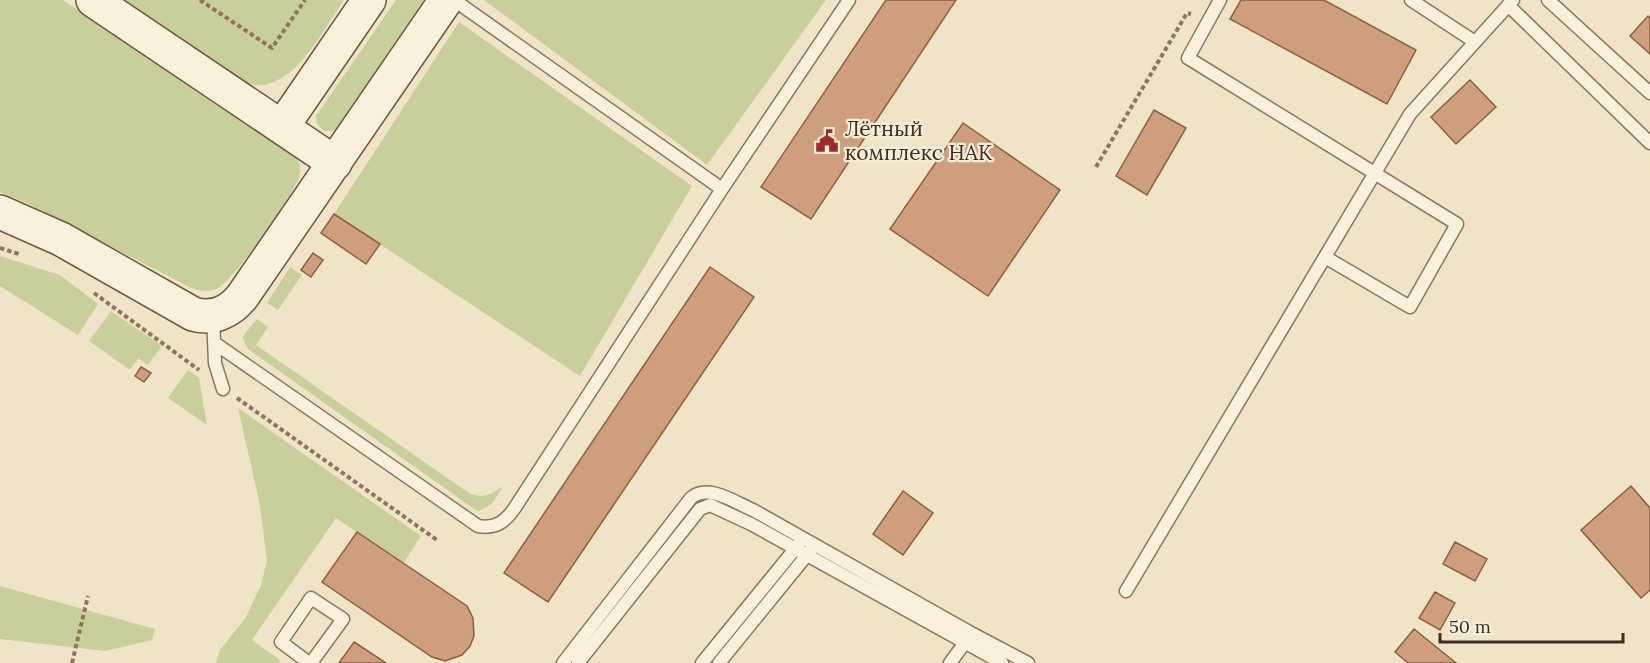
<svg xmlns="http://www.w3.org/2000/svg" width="1650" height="663" viewBox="0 0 1650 663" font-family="Lora,serif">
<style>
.green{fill:#c9cf9b}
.building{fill:#cf9f7d;stroke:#8d5f41;stroke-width:1.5}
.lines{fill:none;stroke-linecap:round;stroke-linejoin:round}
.service-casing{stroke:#8d765c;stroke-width:15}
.secondary-casing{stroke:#6f573f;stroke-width:36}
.path{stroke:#8d765c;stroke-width:4;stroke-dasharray:4.5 3;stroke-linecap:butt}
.service{stroke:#faf1dc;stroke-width:12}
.secondary{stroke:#faf1dc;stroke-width:33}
.labels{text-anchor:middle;stroke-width:4.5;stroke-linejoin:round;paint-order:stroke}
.poi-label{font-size:21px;fill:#3d2e20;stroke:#f7eed8;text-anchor:start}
</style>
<rect width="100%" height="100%" fill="#f0e4c8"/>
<path class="green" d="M0,0H63L295,156C300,163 301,168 299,177C293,195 234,280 218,288C209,293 200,291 191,288L27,203L0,192Z
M120,0H344C325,27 298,82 262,85C253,86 244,82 236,79Z
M396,0H424L335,131H324L317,124L316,116Z
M484,0H826L707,165Z
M459,22L692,186L580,376L334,214Z
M0,256L60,275L98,304L78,335L0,286Z
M290,267L302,275L278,310L267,303Z
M111,311L162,346L148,365L138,358L130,370L89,341Z
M257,319L268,327L256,345L469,493C483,499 491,495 503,486C496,498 492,508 477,511L248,349L242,337Z
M188,370L199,378L207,425L168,398Z
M238,408L421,536L403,564L336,518L252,640L280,660L278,663H216L220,650L246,617L261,585L267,561L260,505Z
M0,586L155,629L152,640L105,651L0,639Z"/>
<path class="building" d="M886,0H956L811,219L761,187Z
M1241,0H1324L1416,50L1387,104L1230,19Z
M1648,16L1650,18V54L1630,36Z
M1470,80L1496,107L1456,144L1431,117Z
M1154,110L1186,128L1147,195L1116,176Z
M963,123L1060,190L988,296L890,229Z
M334,214L380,244L366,264L321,233Z
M313,253L323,260L311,277L301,270Z
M710,267L754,297L548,602L504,573Z
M141,367L151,373L144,382L135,376Z
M1631,486L1650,508V590L1641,598L1581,530Z
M903,491L933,513L903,555L873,534Z
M357,532L467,606L473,618L474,636L470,646L462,655L445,661L432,657L322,582Z
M1455,542L1487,559L1475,581L1443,564Z
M1435,592L1455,603L1440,630L1419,618Z
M1414,629L1456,663H1408L1395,652Z
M354,642L386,663H339Z"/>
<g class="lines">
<g class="service-casing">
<path id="service" d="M454,0L722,189
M1220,0L1188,58L1457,224L1410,307L1325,257
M1411,0L1475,42
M1548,0L1650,93
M1508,5L1650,143
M213,317L215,363L223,389
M216,344L478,526C495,529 505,522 514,509L722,189L849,0
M1126,591L1410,114L1513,0
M309,663L281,642L311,598L343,619L311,663
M563,663L691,498C708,483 736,503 753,510L971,633L1028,663
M578,663L700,509L710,505L751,524L1002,663
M702,663L799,544
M719,663L811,550
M950,663L969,637"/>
</g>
<g class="secondary-casing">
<path id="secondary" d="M93,0L335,163
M282,127L369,0
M0,212L61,239L193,314C212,320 230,312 242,297L446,0"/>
</g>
<path class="path" d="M200,0L272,48L305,0
M1096,167L1187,13L1191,14
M0,248L19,254
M94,293L199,370
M237,398L437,540
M72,663L88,596"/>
<use href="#service" class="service"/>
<use href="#secondary" class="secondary"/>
</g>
<defs>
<g id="civic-bare" transform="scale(1.8)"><path d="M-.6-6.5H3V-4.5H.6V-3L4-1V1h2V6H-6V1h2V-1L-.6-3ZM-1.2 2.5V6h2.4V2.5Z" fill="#9e2a2b" stroke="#f7eed8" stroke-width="2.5" paint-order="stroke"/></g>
</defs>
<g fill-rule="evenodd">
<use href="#civic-bare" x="827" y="141"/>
</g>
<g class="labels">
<g class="poi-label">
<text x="845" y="136">Лётный<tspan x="845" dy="24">комплекс НАК</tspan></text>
</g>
</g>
<path d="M1440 633v9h183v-9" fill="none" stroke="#3d2e20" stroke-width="3"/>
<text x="1449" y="633" font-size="18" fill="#3d2e20" stroke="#f7eed8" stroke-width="4.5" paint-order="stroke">50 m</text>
</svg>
